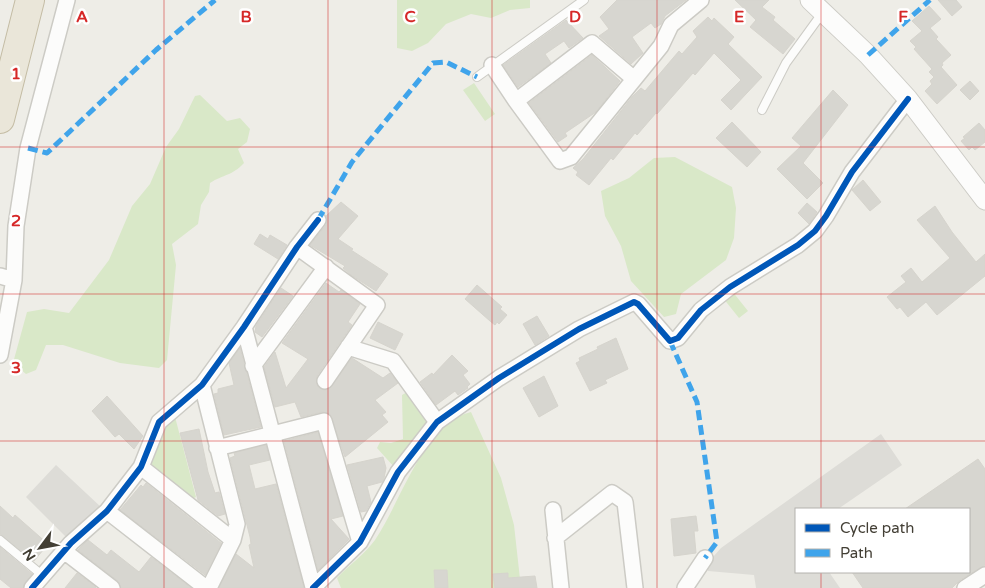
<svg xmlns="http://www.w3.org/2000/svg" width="985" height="588" viewBox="0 0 985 588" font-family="'Varela Round',sans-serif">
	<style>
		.green { fill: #d9e8c8 }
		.parking { fill: #dddcd7 }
		.building { fill: #d7d6d0; stroke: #d6d4cd }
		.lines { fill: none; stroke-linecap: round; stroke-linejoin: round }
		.service-casing { stroke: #cccbc5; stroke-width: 10 }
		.minor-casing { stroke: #cccbc5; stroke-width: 18 }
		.tertiary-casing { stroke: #cccbc5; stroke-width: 21 }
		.motorway-casing { stroke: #c4bca4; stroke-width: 30 }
		.service { stroke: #fcfcfb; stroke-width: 8 }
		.minor { stroke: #fcfcfb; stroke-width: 15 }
		.tertiary { stroke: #fcfcfb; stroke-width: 19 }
		.motorway { stroke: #eae6d9; stroke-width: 28 }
		.quiet { stroke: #3fa4eb; stroke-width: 5; stroke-dasharray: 10 5; stroke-linecap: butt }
		.cycleway-casing { stroke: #fff; stroke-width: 9 }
		.cycleway { stroke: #0057b8; stroke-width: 6 }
		.grid { fill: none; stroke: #d62828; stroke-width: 1; stroke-opacity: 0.55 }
		.grid-label { font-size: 16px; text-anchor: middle; font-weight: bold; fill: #d62828; stroke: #fff; stroke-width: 5; stroke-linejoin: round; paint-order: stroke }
	</style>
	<rect width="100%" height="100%" fill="#eeede7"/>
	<path class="green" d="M397 0H530V8L510 10 491 18 471 14 446 24 428 43 412 51 397 48Z
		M474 83 495 114 485 121 463 90Z
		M200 95 227 121 240 118 250 129 247 142 238 149 244 163C232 176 224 174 210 183L209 192 201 205 198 224 172 244 176 265 167 360 159 368 120 363 63 345H46L36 370 26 374 13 363 27 312 44 309 69 313 109 260 132 206 150 184 166 147 179 129 195 96Z
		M675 157 732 187 736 208 734 238 726 260 681 294 676 314 664 317 631 281 621 246 605 216 601 191 629 178 654 158Z
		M732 291 748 311 739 318 723 298Z
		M409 391 430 420 395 468 377 448 380 442 391 443 403 439 402 395Z
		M471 412 501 478 514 525 521 588H341L337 578C349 565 365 554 375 540 400 504 424 422 471 412Z
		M174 413 196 497 192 499 150 464 156 438Z"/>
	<path class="parking" d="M881 434 902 465 838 509H796V572H829L840 588H756L754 575 708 571 706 565 721 548Z
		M56 465 102 508 68 539 26 497Z"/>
	<path class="building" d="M617 0H686L665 16 661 24 655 28 651 23 632 37 643 53 631 64 599 36 609 29 600 17Z
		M735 0H769L762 7 775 17 773 20 795 39 783 54 750 27 756 20Z
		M938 0H956L962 7 952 16Z
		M929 6 941 19 930 28 938 37 936 39 951 55 942 63 943 65 941 67 957 85 937 104 925 91 932 84 930 81 934 77 929 72 932 69 914 49 916 47 910 41 922 31 912 21Z
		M708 17 712 21 714 18 734 37 728 44 762 77 731 110 721 100 741 80 714 53 695 75 693 73 657 114 656 113 637 135 635 133 613 160 611 158 589 185 576 175 578 172 573 168 583 159 632 97 641 88 645 91 679 51 682 54 697 37 693 31Z
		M566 20 583 38 569 48 564 41 545 54 551 63 518 87 503 65Z
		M592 55 620 81 596 112 565 133 567 136 558 142 529 103Z
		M970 81 979 91 970 100 960 90Z
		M833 90 848 105 803 163 823 183 807 199 777 169 801 146 792 138Z
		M732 122 761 152 747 167 716 138Z
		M979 123 985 130V142L975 150 972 147 969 150 961 141 965 138 963 137Z
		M863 180 881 202 870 211 852 190Z
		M341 202 358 216 338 239 353 249 351 250 388 274 376 291 351 275 343 268 345 266 310 245 326 225V216Z
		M807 203 817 212 809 224 798 213Z
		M935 206 952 232 976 262 985 254V276L937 315 926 302 908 317 900 307 897 309 887 297 906 282 901 276 911 268 922 282 950 258 917 220Z
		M260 234 268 239 270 235 287 245 278 259 254 244Z
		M326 283 339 292 341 290 360 304 348 322 352 325 317 376V385L324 390 329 389 352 358 383 378 390 373 398 383 375 400 386 412 382 415 388 422 345 457 330 414 322 412 301 417 295 402 275 407 264 367 275 352 286 388 308 359 282 343Z
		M477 285 502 307 500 309 507 315 499 324 497 322 495 325 490 321 465 299Z
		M281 288 293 296 262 337 255 332 256 326Z
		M537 316 549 336 535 345 523 324Z
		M378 322 403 334 395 350 370 338Z
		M616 338 628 369 605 380 607 383 590 391 576 363 580 361 579 358 598 349 597 347Z
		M240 348 261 427 224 435 214 394 218 393V389L234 385 229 363Z
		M452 355 468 371 463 375 470 384 467 387 468 388 458 395 455 391 436 405 420 382 432 373 433 375Z
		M544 376 558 406 539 417 523 388Z
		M107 396 143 436 134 449 119 434 115 437 92 411Z
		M199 429 208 472 215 493 219 492 225 514 218 516 198 500 180 433Z
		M318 432 343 516 331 519 349 539 318 570 284 441Z
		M266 445 270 460 249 465 255 489 276 484 304 588H219L236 554 254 568 249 545 251 544 250 537 230 458 235 456 234 453Z
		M383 457 386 468 384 478 382 482 367 486 371 502 366 511 361 512 347 465Z
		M978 459 985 469V565L960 580 952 588H863L852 572H969V509H905Z
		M146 483 221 543 205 575 120 510 141 485 143 487Z
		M0 506 13 518 15 515 48 544 34 561 0 534Z
		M696 516 698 531H694L696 553 674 556 671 519Z
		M88 540 107 555 111 550 139 572 151 557 191 588H121L118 581 78 550Z
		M0 547 32 574 23 588H11L0 579Z
		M434 570H447L448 588H435Z
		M77 573 96 587 95 588H65Z
		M508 573V578L535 576 537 588H495L493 574Z"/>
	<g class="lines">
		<defs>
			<path id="service" d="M477 77 584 0
				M762 110 786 63 823 12
				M0 540 42 575"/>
			<path id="minor" d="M492 65 516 101
				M633 78 592 43 516 101 560 161 571 157 661 46 671 25 701 0
				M297 247 377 305 325 381
				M0 276 14 280 0 355
				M14 280 16 226 28 148 67 0
				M244 327 313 587
				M348 347 393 361 437 422
				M253 366 326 267
				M202 385 237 524 233 540 209 588
				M217 448 324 421 360 542
				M141 467 233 540
				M553 510 561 588
				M107 511 206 588
				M555 538 612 493 625 502 635 588
				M64 551 112 588
				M32 588 71 543 107 511 141 467 159 422 202 385 244 327 297 247 318 220
				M313 588 360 542 398 472 437 422 499 378 579 329 634 302 638 304 670 341 678 338 701 310 730 287 798 245 815 231 826 216 852 172 908 99
				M685 588 705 558
				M965 588 985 575"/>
			<path id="tertiary" d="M810 0 868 55 908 99 985 200"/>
			<path id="motorway" d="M0 119 30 0"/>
		</defs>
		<use href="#service" class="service-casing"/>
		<use href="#minor" class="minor-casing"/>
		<use href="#tertiary" class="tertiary-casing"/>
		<use href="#motorway" class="motorway-casing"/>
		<use href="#service" class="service"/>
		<use href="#minor" class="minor"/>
		<use href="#tertiary" class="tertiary"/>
		<use href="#motorway" class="motorway"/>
		<path class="quiet" d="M868 55 930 0
			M28 148 47 153 156 50 215 0
			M318 220 352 162 433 63 446 62 477 77
			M670 341 697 402 717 542 705 558"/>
		<defs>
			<path id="cycleway" d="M32 588 71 543 107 511 141 467 159 422 202 385 244 327 297 247 318 220
				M313 588 360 542 398 472 437 422 499 378 579 329 634 302 638 304 670 341 678 338 701 310 730 287 798 245 815 231 826 216 852 172 908 99"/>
		</defs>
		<use href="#cycleway" class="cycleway-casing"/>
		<use href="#cycleway" class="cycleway"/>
	</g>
	<path class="grid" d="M164 0V588M328 0V588M492 0V588M657 0V588M821 0V509M0 147H985M0 294H985M0 441H985M821 572V588"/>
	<g class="grid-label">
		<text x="82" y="22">A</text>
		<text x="246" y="22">B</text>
		<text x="410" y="22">C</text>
		<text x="575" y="22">D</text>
		<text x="739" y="22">E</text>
		<text x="903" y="22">F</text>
		<text x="16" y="79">1</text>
		<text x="16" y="226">2</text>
		<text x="16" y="373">3</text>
	</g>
	<rect x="795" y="508" width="175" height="65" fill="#ffffff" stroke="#b4b2ae"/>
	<rect x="805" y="524" width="25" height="8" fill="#0057b8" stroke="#b4b2ae"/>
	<text x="840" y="533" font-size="15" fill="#433f35">Cycle path</text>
	<rect x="805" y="549" width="25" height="8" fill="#3fa4eb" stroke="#b4b2ae"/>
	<text x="840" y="558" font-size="15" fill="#433f35">Path</text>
	<g transform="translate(40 548) rotate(238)" stroke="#ffffff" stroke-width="4" paint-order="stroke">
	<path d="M0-4L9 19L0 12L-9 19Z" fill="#433f35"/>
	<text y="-8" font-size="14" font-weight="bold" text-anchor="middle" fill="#433f35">N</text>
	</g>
</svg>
